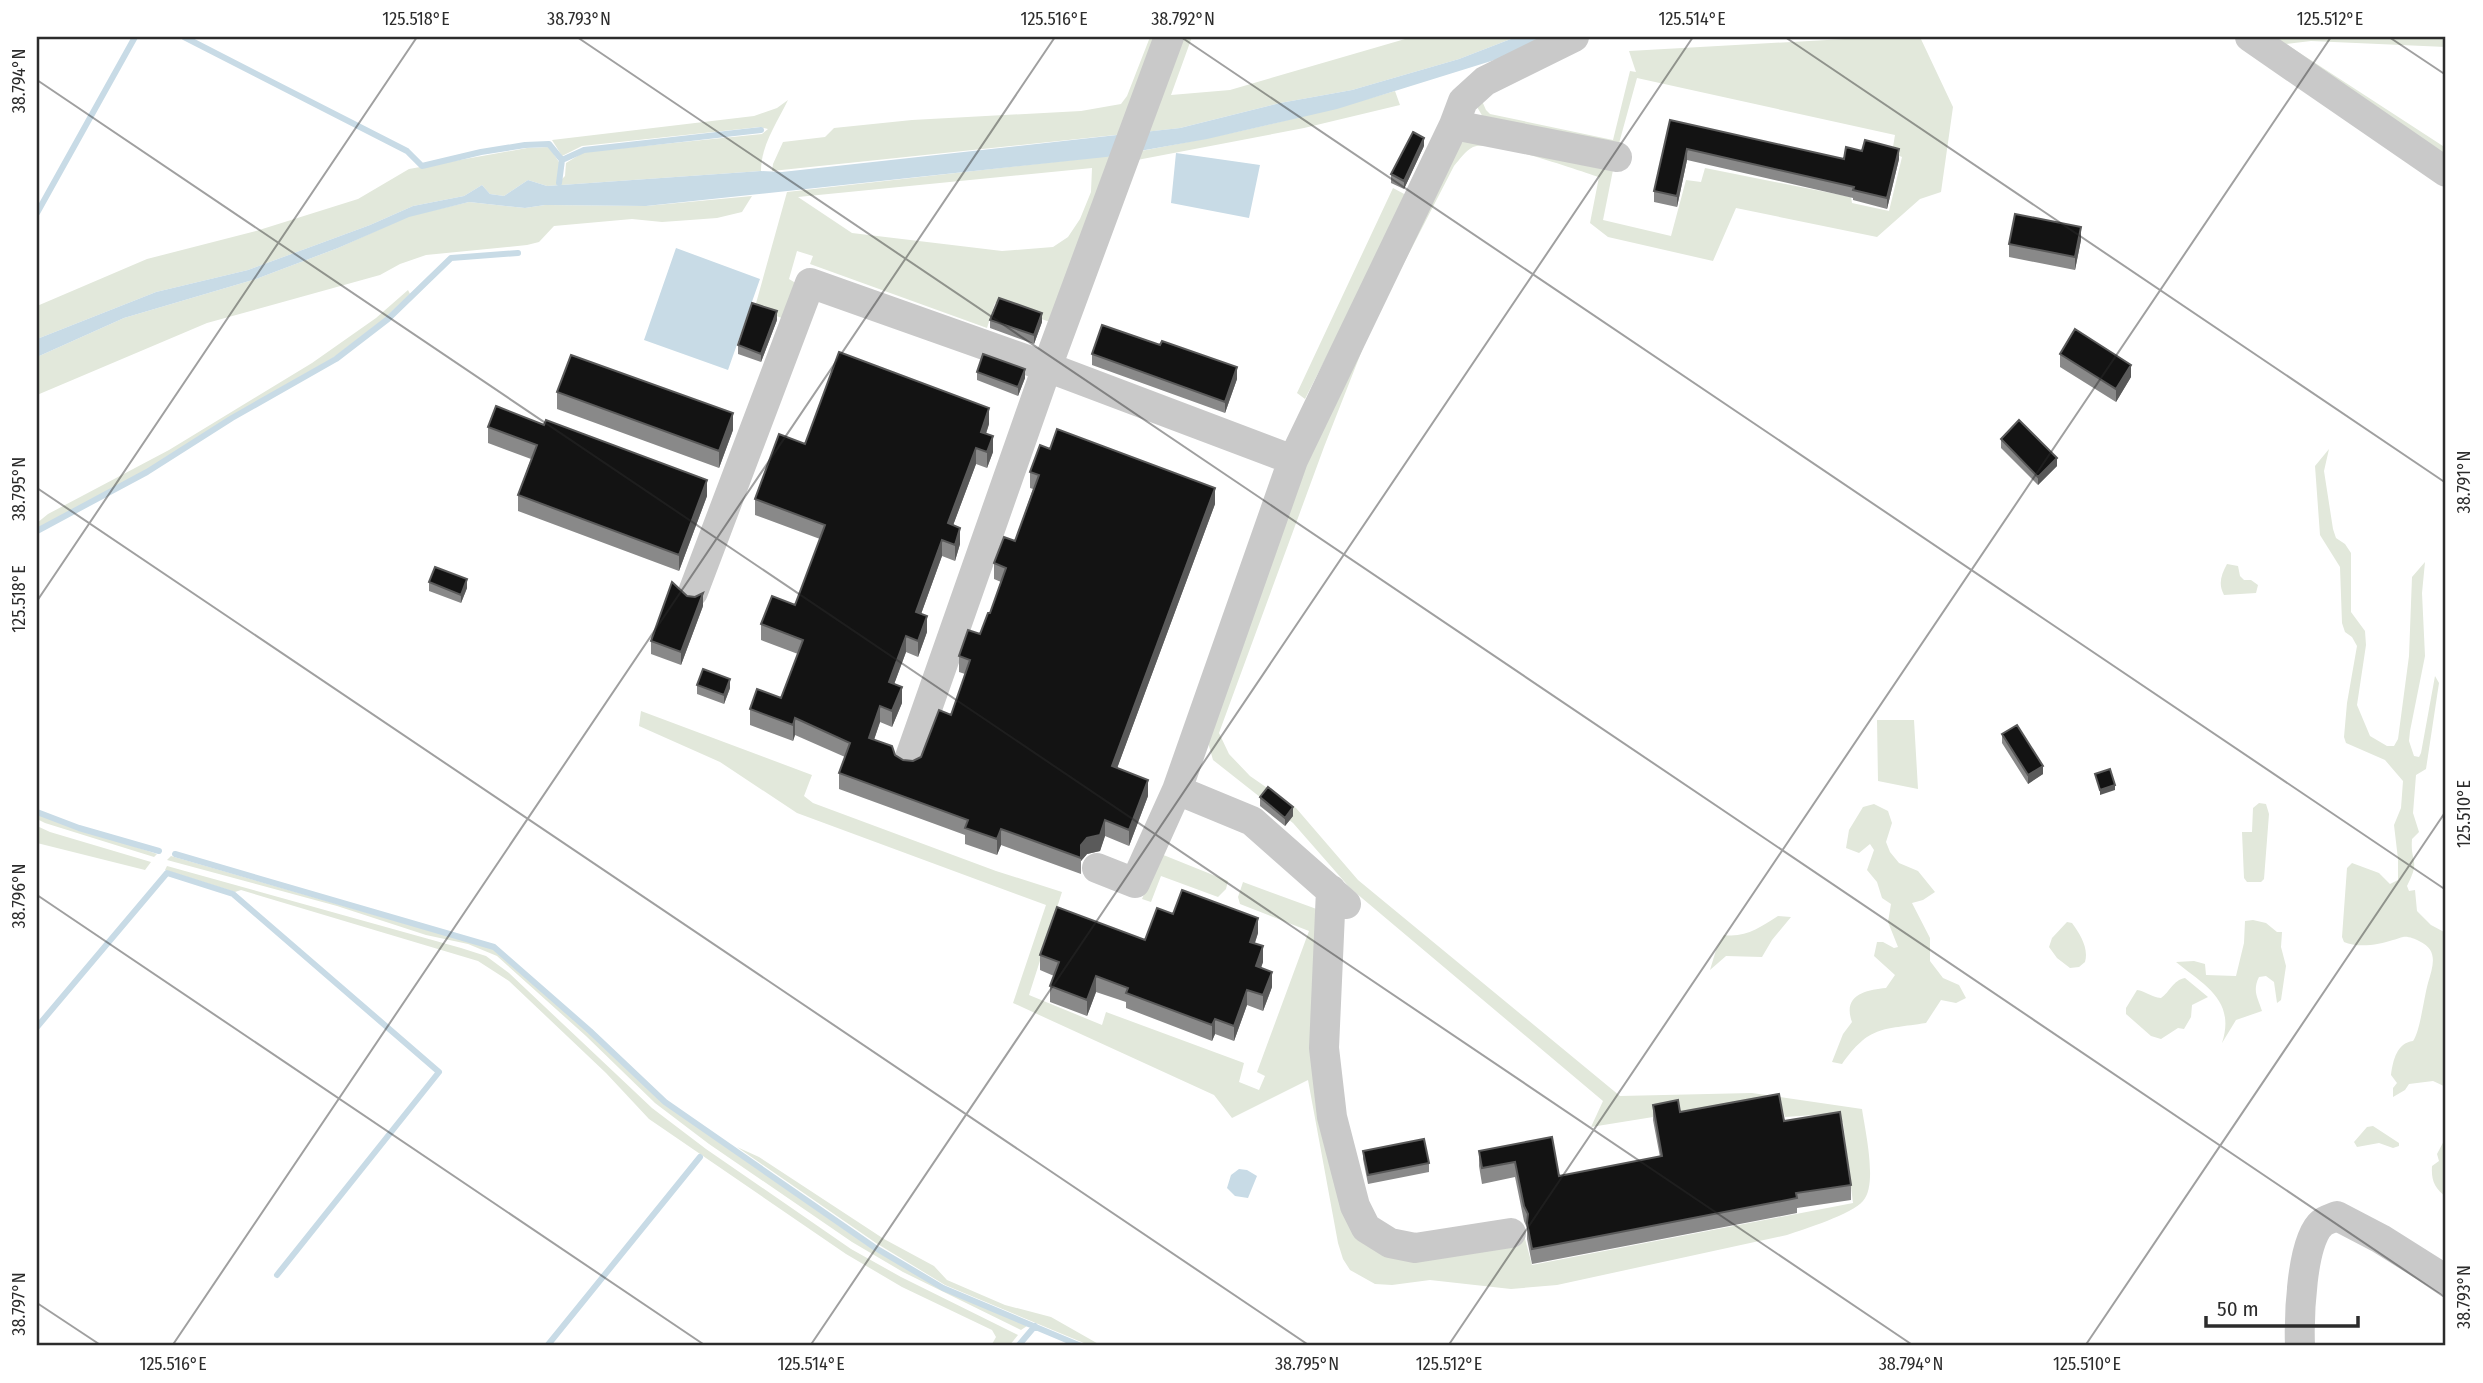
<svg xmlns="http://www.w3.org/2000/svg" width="2483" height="1383" viewBox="0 0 2483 1383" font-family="'Fira Sans Condensed',sans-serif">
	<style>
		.green { fill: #e2e8db; fill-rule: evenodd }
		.water { fill: #c8dbe6 }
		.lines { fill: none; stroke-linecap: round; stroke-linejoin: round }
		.stream { stroke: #c8dbe6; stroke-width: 6 }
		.minor { stroke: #c9c9c9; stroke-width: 30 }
		.wall { fill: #898989 }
		.shaded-wall { fill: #5a5a5a }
		.building { fill: #131313; stroke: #5a5a5a; stroke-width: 2 }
		.ticks { fill: none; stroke: #2c2c2c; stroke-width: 2; stroke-opacity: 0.45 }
		.neatline { fill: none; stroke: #2c2c2c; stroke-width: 2.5 }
		.ticks-label { font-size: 18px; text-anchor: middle; fill: #2c2c2c }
	</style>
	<rect width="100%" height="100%" fill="#fff"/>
	<path class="green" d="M1150 37H1160L1125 134 772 171 773 164 783 142 825 137 834 128 912 120 1081 111 1121 104 1127 96Z
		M1181 37H1192L1171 95 1230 90 1412 37H1516L1459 59 1352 90 1280 103 1180 128 1145 132Z
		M1881 37H1920L1953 107 1941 192 1920 199 1877 237 1736 208 1713 261 1608 237 1590 223 1599 177C1576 170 1491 139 1473 147 1465 151 1460 159 1454 166L1372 325 1324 447 1219 733 1229 754 1250 776 1296 808 1358 880 1620 1096 1752 1093 1862 1109C1865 1130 1878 1185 1863 1201 1852 1214 1805 1229 1787 1235L1557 1285 1511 1289 1430 1280 1392 1285 1375 1284 1350 1270 1343 1259 1338 1243 1308 1080 1232 1118 1214 1095 1013 1003 1046 905 797 813 720 762 639 726 641 711 812 775 804 796 813 803 996 871 1062 892 1029 995 1102 1025 1106 1012 1244 1063 1239 1082 1259 1090 1265 1076 1257 1072 1309 931 1240 904 1238 897 1243 882 1322 911 1318 1025 1367 1237 1524 1235 1532 1265 1853 1203 1843 1122 1830 1125 1828 1114 1785 1117 1782 1107 1678 1113 1591 1127 1603 1101 1350 888 1293 823 1213 760 1207 739 1302 459 1457 147 1466 139 1613 170 1603 220 1671 236 1686 180 1701 182 1705 168 1851 197 1852 203 1889 211 1902 157 1892 153 1895 135 1637 78 1618 147 1484 119 1476 105 1482 101 1486 110 1490 114 1613 140 1630 71 1636 72 1629 51Z
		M2292 37 2446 39V47L2311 41 2286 44 2446 148V167L2277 39Z
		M1395 91 1400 105 1304 128 1137 160 1141 151C1227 135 1312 116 1395 91Z
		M788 100C777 123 761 145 761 171L547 186 528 180 504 196 490 194 482 185 464 196 413 206 370 225 248 270 156 292 37 339V306L147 259 256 231 358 199 409 169 527 148 549 147 559 162V182L565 176 566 163 584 152 762 134 768 129 760 127 582 146 562 156 552 140 754 116 777 108Z
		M1116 155 1053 323 995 303 987 328 810 264 813 256 797 251 789 279 799 285 784 319 755 307 787 192ZM1092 168 1091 192 1080 219 1068 237 1053 247 1002 251 852 233 798 197Z
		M1393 188 1408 196 1305 399 1297 393Z
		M752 196 742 212 717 218 690 220 662 222 632 219 554 226 539 242 527 245 426 255 400 264 380 275 207 323 37 395V357L124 318 256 279 338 248 409 216 469 202 525 208 545 205 646 206Z
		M408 290 410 294 384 319 333 358 231 416 143 472 37 529V523L48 514 169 450 312 363 376 318Z
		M2329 449 2324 471 2333 529 2336 538 2345 544 2351 553V612L2365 631 2366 645 2357 705 2370 736 2387 746H2394L2398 739 2409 656 2412 577 2425 562 2422 593 2425 656 2410 731 2409 741 2414 756 2419 757 2421 753 2435 676 2439 683 2426 769 2416 775 2413 813 2419 832 2412 839C2410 864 2421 859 2407 886L2409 891 2415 890 2417 911 2431 925 2446 933V1087L2433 1081 2409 1084 2405 1090 2393 1097V1088L2397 1083 2391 1075C2393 1060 2397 1043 2413 1041 2420 1032 2424 997 2428 983 2433 966 2439 950 2419 941 2415 939 2408 936 2403 937 2401 937 2395 940 2393 940 2379 945 2357 948 2344 942L2342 937 2347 868 2352 863 2379 873 2390 884 2398 880V859L2394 825 2401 808 2403 781 2385 760 2346 743 2344 737 2347 703 2357 646 2352 637 2345 632 2342 623 2340 567 2320 535 2315 466Z
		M2227 564 2238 566 2240 576 2244 580H2251L2258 585 2256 593 2224 595C2218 584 2221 575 2227 564Z
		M1877 720H1914L1918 789 1878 781Z
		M2259 803 2266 804 2269 814 2264 879 2261 882H2247L2244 878 2242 832H2252L2253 808Z
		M1874 804 1888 811 1892 823 1886 842 1890 852 1899 863 1918 871 1935 892 1923 900 1912 903 1930 938V961L1943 978 1959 985 1966 998 1956 1003 1941 1000 1926 1023C1882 1030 1870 1025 1842 1064L1832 1062 1843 1034 1852 1022C1842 995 1866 990 1886 988L1895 975 1874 956 1877 942H1883L1894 948 1898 947 1888 922 1891 904 1882 898 1877 882 1867 870 1874 850 1870 844 1859 853 1846 848 1849 830 1863 807Z
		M37 814 157 854 154 857 45 823 37 819Z
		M37 826 50 832 151 862 145 870 37 843Z
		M1161 854 1228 881 1226 889 1218 897 1161 876 1151 902 1142 899Z
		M171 856 493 949 589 1033 664 1104 874 1250 945 1290 1027 1326 1021 1330 903 1272 852 1242 709 1144 655 1103 586 1036 497 956 468 944 426 935 337 906 167 860Z
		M167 866 461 948 486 956 509 973 652 1108 706 1149 851 1249 901 1277 1018 1335 1009 1346H991L996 1337 992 1330 902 1287 846 1254 649 1119 606 1073 509 981 478 961 241 890 235 892 165 870Z
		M1778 916 1791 917 1772 940 1762 957 1726 956 1710 970 1716 950 1724 935C1746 938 1760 927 1778 916Z
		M2253 920 2266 923 2277 932H2282L2281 947 2286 966 2281 1000 2277 1003 2274 982 2266 976 2259 977C2252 991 2258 998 2262 1011L2236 1020 2222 1043C2236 1000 2204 985 2176 962L2194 961 2205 964 2206 975 2236 976 2244 943 2245 921Z
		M2067 922 2072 923C2080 934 2089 948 2085 962L2079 967 2070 968 2057 958 2049 947 2052 938Z
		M2185 978 2208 997 2192 1005 2191 1017 2184 1029 2178 1028 2161 1039 2151 1036 2126 1014V1008L2137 990C2145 991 2151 997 2161 998 2170 992 2173 980 2185 978Z
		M2373 1126 2399 1143V1146L2393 1148 2379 1143 2357 1147 2354 1142 2367 1127Z
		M2446 1137V1197C2435 1188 2431 1181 2432 1166L2439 1161 2437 1154Z
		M737 1147 759 1157 884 1239 934 1266 947 1280 1005 1305 1051 1317 1102 1346H1091L945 1285 876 1243Z"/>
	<path class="water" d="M1516 37H1548L1517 53 1337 109 1207 139 1106 157 646 206 545 205 525 208 469 202 409 217 338 248 256 279 124 318 37 357V339L156 292 248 270 370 225 413 206 464 196 482 185 490 194 504 196 528 180 547 186 761 171 782 172 1180 128 1280 103 1352 90 1459 59Z
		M1176 153 1260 165 1249 218 1171 203Z
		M676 248 760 279 728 370 644 340Z
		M1239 1169 1247 1170 1257 1176 1248 1198 1235 1196 1227 1188 1231 1175Z"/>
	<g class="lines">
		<path class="stream" d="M184 37 407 151 422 166 481 152 525 145 549 144 562 160
			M559 183 562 160 584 150 761 130
			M37 213 135 37
			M37 531 147 472 232 418 336 359 388 319 451 258 518 253
			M37 812 79 828 159 851
			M175 854 494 947 590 1031 665 1102 874 1247 943 1288 1081 1346
			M37 1027 167 873 233 894 439 1072 277 1275
			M547 1346 700 1157
			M1018 1346 1035 1326"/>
		<path class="minor" d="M2250 37 2446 172
			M1454 125 1617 157
			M693 592 810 283 1047 367 1293 460
			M909 760 1047 367 1169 37
			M1177 790 1252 821 1346 904
			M1097 868 1135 883 1177 790 1293 460 1454 125 1463 101 1485 81 1574 37
			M1331 890 1324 1048 1332 1117 1355 1206 1366 1228 1390 1243 1415 1248 1511 1233
			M2300 1346C2299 1320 2301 1240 2322 1223 2325 1220 2333 1218 2337 1216L2381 1239 2446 1280"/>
	</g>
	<path class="wall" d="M1670 120 1844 159H1899L1887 209 1853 200V198L1687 160 1677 207 1654 202V191Z
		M1424 146 1404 189 1391 183V174Z
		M2081 240 2075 270 2009 257V244Z
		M777 320 761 362 738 354V345Z
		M990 320 1042 322 1034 344 990 328Z
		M1092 354 1237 379 1225 413 1092 365Z
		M2060 354 2131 377 2116 402 2060 367Z
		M977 372 1025 378 1018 396 977 380Z
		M557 392 733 430 719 468 557 409Z
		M989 424 986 434 993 452 987 468 976 464 953 525 960 544 955 561 942 556 921 614 927 632 918 657 906 652 894 684 902 703 892 727 880 722 874 740 903 760 913 761 921 757 951 715 965 674 959 672V656L980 634 990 613 1001 582 994 579V563L1015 541 1033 489 1030 488V472L1215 504 1117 768 1148 796 1129 846 1105 836 1100 851 1087 854 1081 861V874L1001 845 997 855 965 844V835L839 789V773L845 757 795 735 793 741 750 725V709L781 698 798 654 761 640V624L795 605 820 539 755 515V499L805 444Z
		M544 425 707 496 679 571 518 511V495L531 459 488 443V427Z
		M2001 439 2057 466 2038 485 2001 448Z
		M429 582 467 588 461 603 429 591Z
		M703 606 681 665 651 654V641Z
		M697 685 730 688 724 704 697 694Z
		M2002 734 2043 774 2028 784 2002 743Z
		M1260 797 1293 816 1285 826 1260 806Z
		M1173 914 1258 933 1255 943 1263 962 1261 968 1272 987 1263 1011 1247 1005 1234 1041 1215 1034 1212 1041 1126 1008V1002L1096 992 1087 1016 1050 1002V986L1054 976 1040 970V955L1145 940Z
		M1653 1105 1680 1112 1784 1121 1851 1185V1200L1797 1208V1213L1532 1264 1527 1239V1228L1524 1221 1515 1177 1482 1184 1479 1166V1151L1559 1176 1660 1157 1653 1120Z
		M1363 1151 1429 1163V1172L1368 1184 1363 1159Z"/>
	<path class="shaded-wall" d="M1424 138V146L1404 189V181Z
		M1687 149V160L1677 207V196Z
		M1899 149V159L1887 209V198Z
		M2081 227V240L2075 270V257Z
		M777 311V320L761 362V354Z
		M1042 313V322L1034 344V335Z
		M2131 365V377L2116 402V389Z
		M1237 367V379L1225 413V402Z
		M1025 369V378L1018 396V387Z
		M989 408V424L981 448V432Z
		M733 413V430L719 468V451Z
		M993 436V452L987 468V452Z
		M976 448V464L948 539V523Z
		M2057 458V466L2038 485V477Z
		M707 480V496L679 571V555Z
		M1215 488V504L1112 782V766Z
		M960 528V544L955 561V545Z
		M942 540V556L916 628V612Z
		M467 579V588L461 603V595Z
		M703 593V606L681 665V652Z
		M927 616V632L918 657V641Z
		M906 636V652L889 698V682Z
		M730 679V688L724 704V695Z
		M902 687V703L892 727V711Z
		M880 706V722L869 754V738Z
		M795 718V735L793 741V725Z
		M2043 766V774L2028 784V775Z
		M1148 780V796L1129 846V830Z
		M2115 785V790L2100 795V790Z
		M1293 807V816L1285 826V818Z
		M1105 820V836L1100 851 1087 854 1081 861V845L1087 838Z
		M1001 829V845L997 855V839Z
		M1258 918V933L1250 957V942Z
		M1263 946V962L1256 981V966Z
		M1272 972V987L1263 1011V995Z
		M1096 976V992L1087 1016V1000Z
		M1247 990V1005L1234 1041V1026Z
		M1215 1019V1034L1212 1041V1025Z"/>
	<path class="building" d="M1670 120 1844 159 1846 147 1862 151 1865 140 1899 149 1887 198 1853 190 1854 187 1687 149 1677 196 1654 191Z
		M1413 132 1424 138 1404 181 1391 174Z
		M2015 214 2081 227 2075 257 2009 244Z
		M999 298 1042 313 1034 335 990 320Z
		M752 303 777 311 761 354 738 345Z
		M1102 325 1160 345 1162 341 1237 367 1225 402 1092 354Z
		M2075 329 2131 365 2116 389 2060 354Z
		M839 352 989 408 981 432 993 436 987 452 976 448 948 523 960 528 955 545 942 540 916 612 927 616 918 641 906 636 889 682 902 687 892 711 880 706 869 738 892 746 895 755 903 760 913 761 921 757 939 710 951 715 970 660 959 656 968 630 980 634 988 613H990L1006 568 994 563 1004 537 1015 541 1039 475 1030 472 1040 445 1050 449 1057 429 1215 488 1112 766 1148 780 1129 830 1105 820 1100 835 1087 838 1081 845V858L1001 829 997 839 965 828 968 820 839 773 850 743 795 718 793 725 750 709 757 689 781 698 803 640 761 624 772 596 795 605 825 525 755 499 779 434 805 444Z
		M983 354 1025 369 1018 387 977 372Z
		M571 355 733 413 719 451 557 392Z
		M496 406 544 425 546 420 707 480 679 555 518 495 537 445 488 427Z
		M2019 420 2057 458 2038 477 2001 439Z
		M435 567 467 579 461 595 429 582Z
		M672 582 687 596 695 597 703 593 681 652 651 641Z
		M703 669 730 679 724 695 697 685Z
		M2017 725 2043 766 2028 775 2002 734Z
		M2110 769 2115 785 2100 790 2095 774Z
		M1268 787 1293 807 1285 818 1260 797Z
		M1182 890 1258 918 1250 942 1263 946 1256 966 1272 972 1263 995 1247 990 1234 1026 1215 1019 1212 1025 1126 993 1128 988 1096 976 1087 1000 1050 986 1059 962 1040 955 1057 907 1145 940 1157 908 1173 914Z
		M1779 1094 1784 1121 1840 1112 1851 1185 1796 1193 1797 1198 1532 1249 1527 1223 1528 1214 1524 1206 1515 1162 1482 1168 1479 1151 1552 1137 1559 1176 1662 1156 1653 1105 1678 1100 1680 1112Z
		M1424 1139 1429 1163 1368 1175 1363 1151Z"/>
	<path class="ticks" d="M577 37 2446 1298M1181 37 2446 890M1785 37 2446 483M2389 37 2446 75M37 80 1914 1346M37 488 1310 1346M37 601 417 37M37 895 706 1346M37 1303 102 1346M172 1346 1055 37M810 1346 1693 37M1448 1346 2331 37M2085 1346 2446 811"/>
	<rect width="2483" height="1383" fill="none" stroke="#ffffff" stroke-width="77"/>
	<path d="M2206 1316v10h152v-10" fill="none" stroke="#2c2c2c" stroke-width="3.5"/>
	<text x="2217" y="1316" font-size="21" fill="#2c2c2c" stroke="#ffffff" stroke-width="5" paint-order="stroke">50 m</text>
	<rect x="38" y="38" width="2406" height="1306" class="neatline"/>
	<g class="ticks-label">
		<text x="416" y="25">125.518°E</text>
		<text x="579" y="25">38.793°N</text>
		<text x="1054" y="25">125.516°E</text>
		<text x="1183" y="25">38.792°N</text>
		<text x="1692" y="25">125.514°E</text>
		<text x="2330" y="25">125.512°E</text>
		<text transform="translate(19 81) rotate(-90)" y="6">38.794°N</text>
		<text transform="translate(2464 482) rotate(-90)" y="6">38.791°N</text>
		<text transform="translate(19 489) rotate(-90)" y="6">38.795°N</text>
		<text transform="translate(19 599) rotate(-90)" y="6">125.518°E</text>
		<text transform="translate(2464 814) rotate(-90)" y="6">125.510°E</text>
		<text transform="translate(19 896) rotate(-90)" y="6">38.796°N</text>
		<text transform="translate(2464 1297) rotate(-90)" y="6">38.793°N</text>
		<text transform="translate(19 1304) rotate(-90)" y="6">38.797°N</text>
		<text x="173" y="1370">125.516°E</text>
		<text x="811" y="1370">125.514°E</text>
		<text x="1307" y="1370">38.795°N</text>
		<text x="1449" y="1370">125.512°E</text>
		<text x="1911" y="1370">38.794°N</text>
		<text x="2087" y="1370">125.510°E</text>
	</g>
</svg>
